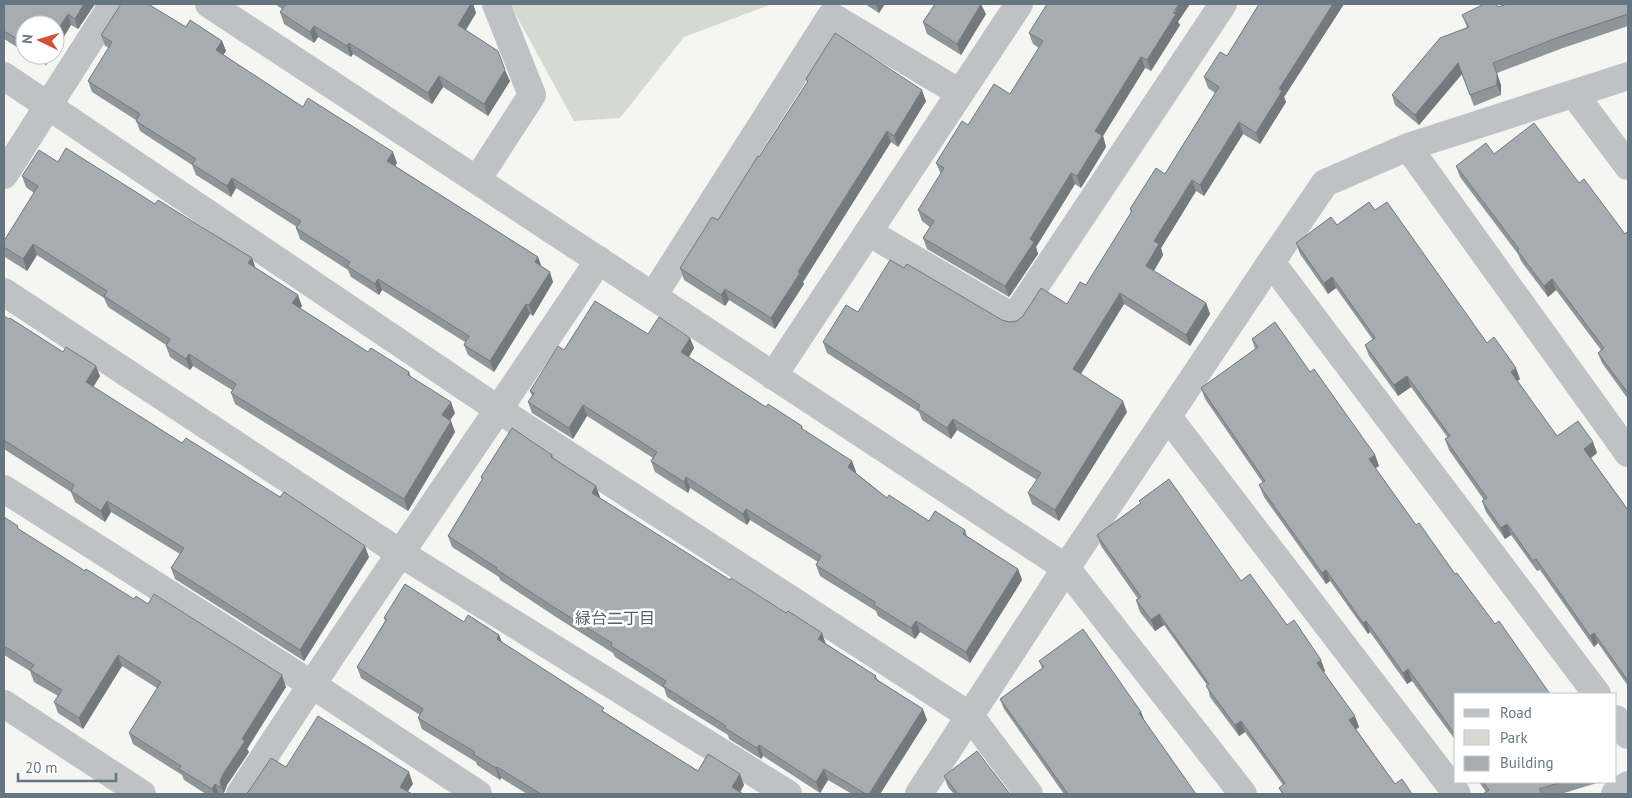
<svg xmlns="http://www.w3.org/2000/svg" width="1632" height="798" viewBox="0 0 1632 798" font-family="'PT Sans','Noto Sans JP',sans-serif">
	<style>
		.green { fill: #d5dad1 }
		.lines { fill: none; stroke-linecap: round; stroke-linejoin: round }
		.street { stroke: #bec2c5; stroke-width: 28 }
		.wall { fill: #8f9599 }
		.shaded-wall { fill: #74797d }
		.building { fill: #a6adb2; stroke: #74797d }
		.labels { text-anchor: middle; stroke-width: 5; stroke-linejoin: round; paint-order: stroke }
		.neighbourhood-label { font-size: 16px; fill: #545f66; stroke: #fff }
	</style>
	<rect width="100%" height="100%" fill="#f5f5f2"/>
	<path class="green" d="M510 4H772L684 37 620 118 574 121Z"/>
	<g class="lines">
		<path class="street" d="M209 4 1066 568 1243 794
			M4 76 499 410 970 716 1029 794
			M1574 94 1628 166
			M1408 147 1628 76
			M4 175 113 4
			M477 180 532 95 496 4
			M868 232 1014 318 1223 4
			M1271 262 1325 183 1408 147 1628 453
			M4 292 400 553 788 794
			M653 296 831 16 960 93
			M773 376 1019 4
			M1168 417 1457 794
			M4 489 311 684 478 794
			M4 704 142 794
			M1616 719 1628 735
			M240 794C356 614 480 439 599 260
			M919 794 1066 568 1271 262 1597 694
			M1615 794 1628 785"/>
	</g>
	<path class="wall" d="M4 4H95L78 29 71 25 55 51V25H25V52L4 39Z
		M275 4H473L476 13 466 30 510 81 488 116 443 87 432 104 353 54 351 57 318 37 314 43 284 24 280 12 282 9Z
		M865 4H885L879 13Z
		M1259 4H1344L1284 97 1286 102 1260 144 1243 134 1204 196 1196 191 1161 248 1163 255 1154 271 1206 303 1210 314 1190 346 1124 304 1081 374 1127 412 1059 521 1032 504 1028 493 1037 480 957 430 951 439 922 420 919 412 827 353 823 342 858 312 904 268 1002 320 1009 322 1017 321 1067 304 1086 285 1131 213 1130 209 1165 174 1215 93 1208 88 1204 77 1227 56Z
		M1628 4V26L1563 48 1497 73 1501 85V95L1474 106 1462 74 1419 125 1395 105 1392 95 1467 27 1462 15 1498 7Z
		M986 14 961 55 927 34 923 22Z
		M1178 22 1180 25 1151 71 1145 68 1103 136 1106 147 1081 188 1075 184 1036 247 1038 254 1009 297 927 249 923 238 930 227 922 221 918 210 941 174 936 163 968 125 1010 94 1039 48 1033 44 1029 33Z
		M186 27 222 41 226 51 223 55 303 107 397 163 395 166 538 257 541 266 553 282 533 316 530 314 494 372 468 355 464 345 465 342 382 290 379 295 351 277 348 270 300 239 296 228 297 227 236 188 231 197 196 175 192 165 140 131 136 120 92 92 88 81 109 48 105 46 101 35Z
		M29 55H52L46 65Z
		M806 79 926 101 898 147 891 142 803 282 804 284 775 329 729 300 725 306 684 280 680 268 718 220 759 157 807 82Z
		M1494 154 1579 183 1625 234 1628 231V399L1602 363 1598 353 1601 350 1556 290 1548 297 1521 261 1518 254 1460 177 1456 166Z
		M58 162 155 204 252 258 255 267 302 306 300 308 368 352 409 372 411 377 455 413 450 420 455 432 408 511 235 404 231 393 232 390 193 366 190 370 170 357 166 346V345L108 307 104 298 37 255 27 271 5 257 4 253V241L34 193 26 187 22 176Z
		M1375 210 1487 343 1520 379 1517 381 1557 436 1593 442 1597 453 1591 458 1628 510V686L1598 643 1594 647 1540 570 1537 571 1511 535 1505 539 1486 512 1482 501 1484 500 1449 450 1445 439 1448 438 1411 387 1398 396 1369 356 1365 345 1373 340 1336 288 1328 294 1300 254 1296 243 1337 225Z
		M4 316 100 376 93 387 182 443 369 557 304 661 175 579 171 568 180 554 111 512 105 522 75 502 71 492 4 449Z
		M648 334 690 338 694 348 689 357 766 407 802 426 803 430 852 461 856 472V473L887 498 929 521 965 530 967 536 1018 569 1022 580 970 663 920 632 915 639 878 616 876 611 820 576 816 565 818 562 750 520 747 525 690 488 688 493 655 472 651 461 653 458 587 416 573 439 532 413 528 402 532 396 530 391Z
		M1252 339 1310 372 1375 455 1379 466 1375 468 1416 525 1495 624 1456 694V741L1412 681 1407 684 1370 632 1368 634 1330 581 1326 584 1264 497 1259 485 1263 483 1205 399 1201 388 1255 349Z
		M552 455 554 459 596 486 600 498 876 676 877 679 927 720 880 794H852L828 780 820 793 763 756 761 759 729 739 728 735 667 697 664 688 615 657 613 653 556 617 500 580 499 577 452 547 448 536 482 480 481 477Z
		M1139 501 1241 581 1287 625 1325 671 1324 672 1359 727 1356 729 1395 784 1412 794H1282L1279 788 1283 785 1245 732 1239 736 1210 697 1207 685 1164 625 1155 631 1140 612 1136 600 1138 599 1101 546 1097 535 1141 504Z
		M4 517 19 530 85 571 286 687 247 749 249 752 227 785 224 793 225 794H206L184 780 182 775 133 744 129 733 157 688 122 666 83 729 58 713 54 702 58 696 34 682 30 671 4 655Z
		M384 618 464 622 499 635 502 642 606 713 698 771 744 785 740 792 743 794H527L501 778 500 780 477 765 476 762 422 729 418 718 420 715 361 678 357 667 385 621Z
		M1039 661 1141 712 1145 722 1196 794H1064L1004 709 1000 699 1042 668Z
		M944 776 1010 794H954L948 787Z
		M1479 782H1600L1561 794H1483L1486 792Z"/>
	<path class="shaded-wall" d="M84 4H95L78 29 75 19Z
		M471 4H473L476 13 462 36 458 25Z
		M876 4H885L879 13Z
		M981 4 986 14 961 55 957 44Z
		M1179 4H1190L1178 22 1180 25 1151 71 1147 60Z
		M1333 4H1344L1284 97 1286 102 1260 144 1256 133 1279 89Z
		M68 14 71 25 55 51V34Z
		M314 26 318 37 314 43 310 32Z
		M222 41 226 51 219 61 216 50Z
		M349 43 353 54 351 57 347 46Z
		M42 55H52L46 65Z
		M1141 57 1145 68 1103 136 1106 147 1081 188 1077 176 1095 131Z
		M1458 63 1462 74 1419 125 1415 115Z
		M505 70 510 81 488 116 484 104Z
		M1497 74 1501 85V95L1497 85Z
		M439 76 443 87 432 104 428 93Z
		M922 90 926 101 898 147 894 136Z
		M1239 122 1243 134 1204 196 1200 185Z
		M887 131 891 142 803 282 804 284 775 329 771 318 798 272Z
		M393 152 397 163 391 172 387 161Z
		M1071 173 1075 184 1036 247 1038 254 1009 297 1005 286 1030 239Z
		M232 178 236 188 231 197 227 186Z
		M1192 180 1196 191 1161 248 1163 255 1150 277 1146 266 1154 241Z
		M33 244 37 255 27 271 23 259Z
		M538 257 542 268 535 262Z
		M252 258 256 269 248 263Z
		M550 272 553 282 533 316 529 305Z
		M1332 277 1336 288 1328 294 1324 283Z
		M378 279 382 290 379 295 375 284Z
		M1552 279 1556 290 1548 297 1544 286Z
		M725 289 729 300 725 306 721 295Z
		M1120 293 1124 304 1077 380 1073 369Z
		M298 295 302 306 296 314 292 303Z
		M1206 303 1210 314 1190 346 1186 335Z
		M526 304 530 314 494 372 490 361Z
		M690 338 694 348 685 363 681 352Z
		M189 354 193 366 190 370 186 359Z
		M96 366 100 376 90 392 86 382Z
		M1516 368 1520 379 1515 383 1511 372Z
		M1407 376 1411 387 1398 396 1394 385Z
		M1123 401 1127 412 1059 521 1055 510Z
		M451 402 455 413 446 426 442 415Z
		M583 405 587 416 573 439 569 428Z
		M953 419 957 430 951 439 947 428Z
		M451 421 455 432 408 511 404 499Z
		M1593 442 1597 453 1588 460 1584 449Z
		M1375 455 1379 466 1373 470 1369 459Z
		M852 461 856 472 852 478 848 467Z
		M686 477 690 488 688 493 684 482Z
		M596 486 600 497 596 504 592 493Z
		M107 501 111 512 105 522 101 511Z
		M746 509 750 520 747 525 743 514Z
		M1507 524 1511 535 1505 539 1501 528Z
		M365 546 369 557 304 661 300 650Z
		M1018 569 1022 580 970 663 966 652Z
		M1326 570 1330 581 1326 584 1322 573Z
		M1159 614 1164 625 1155 631 1151 620Z
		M916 621 920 632 915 639 911 628Z
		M1366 621 1370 632 1368 634 1363 623Z
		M822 633 826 644 818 639Z
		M1594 633 1598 643 1594 647 1590 636Z
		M499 635 503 646 497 639Z
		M118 655 122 666 83 729 79 718Z
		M1321 660 1325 671 1321 674 1317 663Z
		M1408 669 1412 681 1407 684 1403 673Z
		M282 675 286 687 247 749 249 752 227 785 224 793 225 794H224L220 782 223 774 242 739Z
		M923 709 927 720 880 794H869Z
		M1141 712 1145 722 1139 713Z
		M1355 716 1359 727 1354 731 1349 720Z
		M1241 721 1245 732 1239 736 1235 725Z
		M759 745 763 756 761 759 757 748Z
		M497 767 501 778 500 780 496 768Z
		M824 769 828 780 820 793 816 782Z
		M409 772 413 784 406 794 400 787Z
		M740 774 744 785 739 794 732 787Z
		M215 784 219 794H214L212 789Z"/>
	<path class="building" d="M4 4H84L75 19 68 14 55 34V25H25V44L4 31Z
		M121 4H148L186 27 190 20 222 41 216 50 303 107 308 98 341 119 393 152 387 161 538 257 535 262 550 272 529 305 526 304 490 361 464 345 469 336 378 279 375 284 347 266 350 262 296 228 301 221 232 178 227 186 192 164 196 159 136 121 140 114 88 81 112 42 101 35Z
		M286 4H471L458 25 498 51 505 70 484 104 439 76 428 93 349 43 347 46 314 26 310 32 280 12Z
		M935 4H981L957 44 923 22Z
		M1047 4H1179L1173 13 1176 14 1147 60 1141 57 1095 131 1102 136 1077 176 1071 173 1030 239 1034 242 1005 286 923 238 934 221 918 210 944 168 936 163 962 121 968 125 994 84 1010 94 1043 41 1029 33Z
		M1259 4H1333L1279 89 1282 91 1256 133 1239 122 1200 185 1192 180 1154 241 1159 244 1146 266 1206 303 1186 335 1120 293 1073 369 1123 401 1055 510 1028 493 1041 473 953 419 947 428 918 409 920 405 823 342 846 305 858 312 890 260 904 268 907 264 1002 320 1009 322 1017 321 1023 316 1041 288 1067 304 1080 282 1086 285 1132 211 1130 209 1156 168 1165 174 1219 87 1204 77 1220 52 1227 56Z
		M1484 4H1496L1498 7 1507 4H1628V14L1559 37 1493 63 1497 74V85L1470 95 1458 63 1415 115 1392 95 1440 38 1469 27 1462 15Z
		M835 33 922 90 894 136 887 131 798 272 800 273 771 318 725 289 721 295 680 268 712 217 718 220 758 156 759 157 808 81 806 79Z
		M1534 123 1579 183 1584 179 1625 234 1628 231V393L1598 353 1604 348 1552 279 1544 286 1517 250 1519 249 1456 166 1486 143 1494 154Z
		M66 148 155 204 158 200 252 258 248 263 298 295 292 303 368 352 371 348 409 372 408 375 451 402 442 415 451 421 404 499 231 393 236 384 189 354 186 359 166 346 170 339 104 296 107 291 33 244 23 259 4 247V241L38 186 22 176 39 150 58 162Z
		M1369 202 1375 210 1387 202 1487 343 1494 337 1516 368 1511 372 1557 436 1578 421 1593 442 1584 449 1628 510V681L1594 633 1590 636 1536 559 1533 561 1507 524 1501 528 1482 501 1487 498 1445 439 1450 436 1407 376 1394 385 1365 345 1375 338 1332 277 1324 283 1296 243 1331 217 1337 225Z
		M595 301 648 334 659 317 690 338 681 352 766 407 768 404 802 426 801 428 852 461 848 467 887 498 889 495 929 521 935 511 965 530 963 534 1018 569 966 652 916 621 911 628 874 605 875 602 816 565 821 556 746 509 743 514 686 477 684 482 651 461 657 452 583 405 569 428 528 402 534 393 530 391 558 346 564 350Z
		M4 316 9 319 10 318 63 352 66 347 96 366 86 382 182 443 186 438 280 497 284 492 365 546 300 650 171 568 184 548 107 501 101 511 71 491 74 485 4 440Z
		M1275 322 1310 372 1314 369 1375 455 1369 459 1416 525 1419 523 1455 574 1457 573 1495 624 1499 621 1550 694H1456V736L1408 669 1403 673 1366 621 1363 623 1326 570 1322 573 1259 485 1265 481 1201 388 1258 347 1252 339Z
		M512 428 552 455 551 457 596 486 592 493 730 580 731 578 786 613 788 611 822 633 818 639 876 676 874 678 923 709 869 794H866L824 769 816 782 759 745 757 748 725 728 726 726 663 686 666 681 611 646 612 643 552 606 496 569 497 568 448 536 483 478 481 477Z
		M1169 479 1241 581 1250 574 1287 625 1294 620 1321 660 1317 663 1355 716 1349 720 1395 784 1402 779 1412 794H1284L1279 788 1285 783 1241 721 1235 725 1206 686 1209 684 1159 614 1151 620 1136 600 1141 597 1097 535 1141 503 1139 501Z
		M4 517 18 526 17 528 85 571 86 569 134 599 136 596 148 604 154 594 282 675 242 739 245 741 223 774 220 782 221 788 215 784 212 789 179 769 181 766 129 733 161 682 118 655 79 718 54 702 62 690 30 670 34 665 4 646Z
		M405 584 464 622 468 615 499 635 497 639 604 708 602 711 698 771 708 754 740 774 732 787 743 794H541L497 767 496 768 473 754 475 752 418 718 423 709 357 667 387 619 384 618Z
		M1083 629 1141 712 1139 713 1196 794H1068L1000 699 1044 667 1039 661Z
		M318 716 409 772 400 787 412 794H246L249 791 271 758 286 767Z
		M977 751 1010 794H958L944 776Z
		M1483 782H1562L1539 789 1543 794H1483L1489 790Z"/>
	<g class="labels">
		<g class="neighbourhood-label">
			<text x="615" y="624">緑台二丁目</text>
		</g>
	</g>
	<rect width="1632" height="798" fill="none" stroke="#667680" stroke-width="10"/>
	<rect x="1454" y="693" width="162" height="90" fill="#ffffff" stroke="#c2c8cc"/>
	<rect x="1464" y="709" width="25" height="8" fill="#bec2c5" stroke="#c2c8cc"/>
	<text x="1500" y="718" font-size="15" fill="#667680">Road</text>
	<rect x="1464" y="730" width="25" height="15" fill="#d5dad1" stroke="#c2c8cc"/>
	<text x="1500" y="743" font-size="15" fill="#667680">Park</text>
	<rect x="1464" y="756" width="25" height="15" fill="#a6adb2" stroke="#c2c8cc"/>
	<text x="1500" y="768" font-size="15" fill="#667680">Building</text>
	<g transform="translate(40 40) rotate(275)"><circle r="24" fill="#ffffff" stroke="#c2c8cc"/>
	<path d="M0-4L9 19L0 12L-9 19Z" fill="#d45233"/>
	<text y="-8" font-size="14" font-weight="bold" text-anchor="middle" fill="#667680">N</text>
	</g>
	<path d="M18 773v8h98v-8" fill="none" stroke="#667680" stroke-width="2.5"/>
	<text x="25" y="773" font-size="15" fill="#667680" stroke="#ffffff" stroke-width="4" paint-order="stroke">20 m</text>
</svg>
